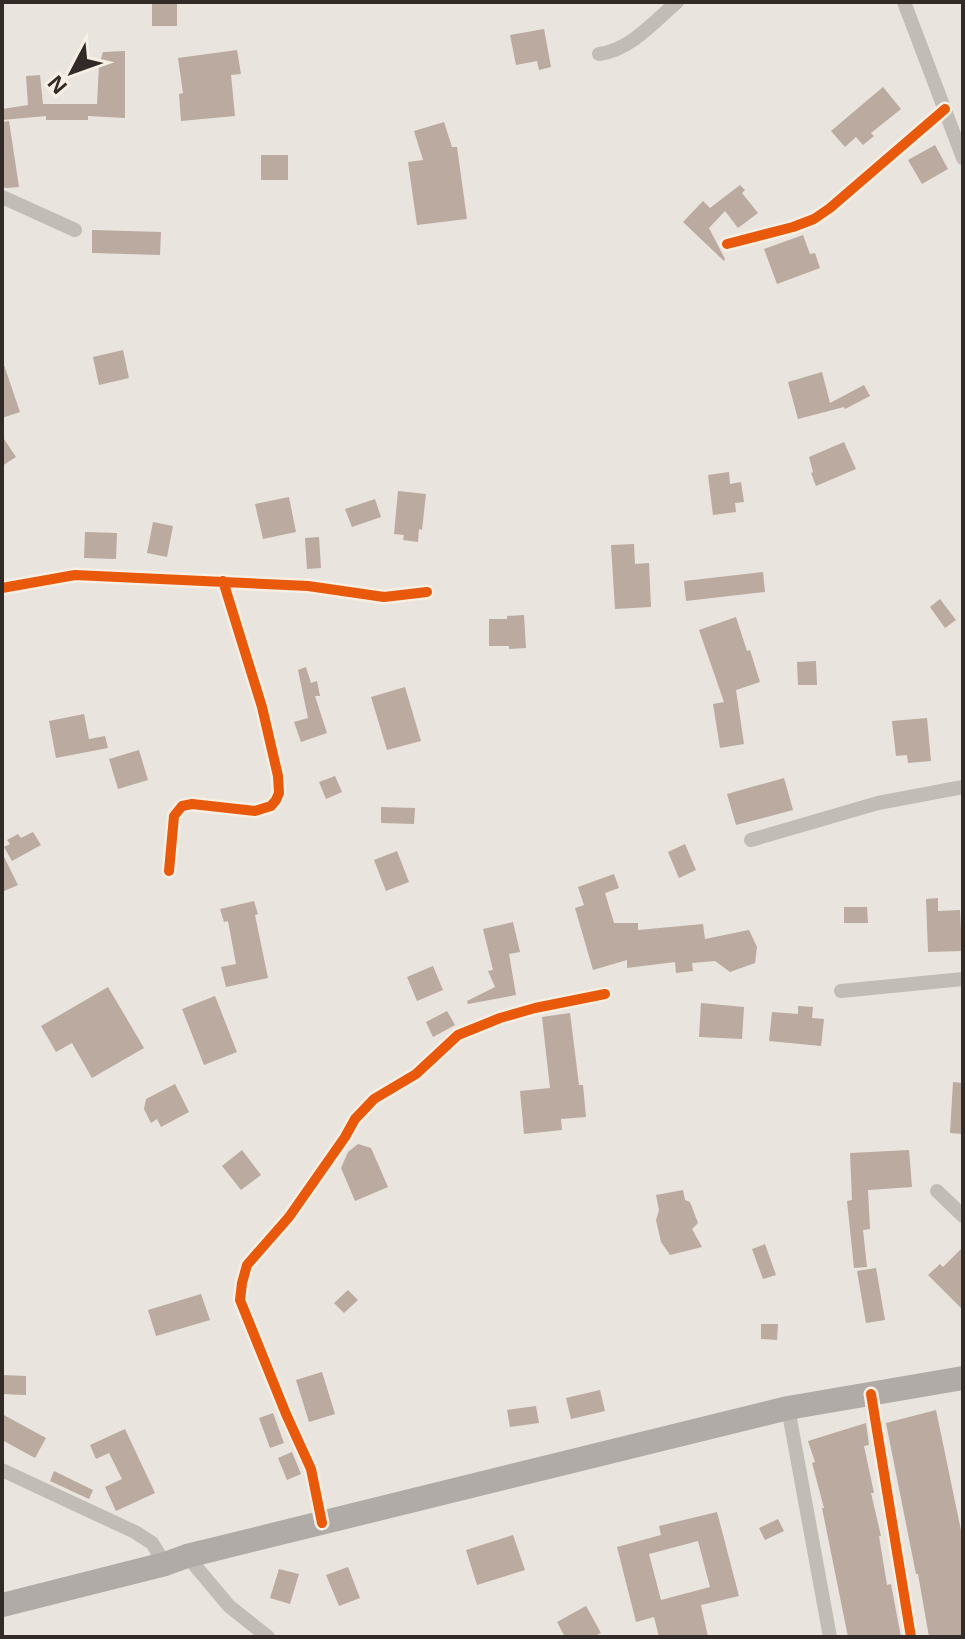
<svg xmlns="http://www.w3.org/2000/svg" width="965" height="1639" viewBox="0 0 965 1639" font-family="Helvetica,sans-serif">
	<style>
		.building { fill: #bbaaa0; fill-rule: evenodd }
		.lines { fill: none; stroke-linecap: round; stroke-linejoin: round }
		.minor { stroke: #c2bcb6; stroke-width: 14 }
		.primary { stroke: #b0aba6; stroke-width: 24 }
		.cycleway-casing { stroke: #f7efe4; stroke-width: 15 }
		.cycleway { stroke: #e8590c; stroke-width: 10 }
	</style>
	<rect width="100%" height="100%" fill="#e9e4dd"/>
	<path class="building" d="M152 2H177V26H152Z
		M544 29 551 67 539 70 537 61 516 65 510 35Z
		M237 50 241 74 231 75 235 116 181 121 179 94 183 93 178 58Z
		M125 51V118L88 116V120H46V116L2 120V109L28 105 26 76 40 75 43 104H97L99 65 103 52Z
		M883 87 901 109 871 133 874 136 863 145 856 137 845 147 831 131Z
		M9 121 19 187 7 188 2 187V122Z
		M444 122 452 147H457L467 219 417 225 408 162 423 160 414 131Z
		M935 145 948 169 922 184 908 160Z
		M261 155H288V180H261Z
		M740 185 745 190 742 193 758 213 738 228 725 211 709 228 725 259 724 261 683 222 703 201 710 208Z
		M92 230 161 232 160 255 92 253Z
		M803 235 810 254 815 253 820 268 777 284 764 249Z
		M123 350 129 378 99 385 93 357Z
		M2 365H4L20 412 2 418Z
		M822 372 830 403 864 385 870 396 845 409 844 407 798 419 788 382Z
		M2 436 16 457 2 466Z
		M844 442 856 469 816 486 811 473 813 472 809 457Z
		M729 472 730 484 741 482 744 502 735 503 736 512 713 515 708 475Z
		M398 491 426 494 422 530 419 529 418 542 403 540 404 535 394 534Z
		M289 497 296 532 263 539 255 504Z
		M375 499 381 517 352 527 345 509Z
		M153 522 173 526 167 557 147 553Z
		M85 532 117 533 116 559 84 558Z
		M319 537 321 568 307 569 305 538Z
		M634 544 635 564 649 563 651 607 615 609 611 545Z
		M763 572 765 592 686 601 684 581Z
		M940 599 956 620 945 628 930 607Z
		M524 615 526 648 509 649V646H489V619H507V616Z
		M736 617 747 651 750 650 760 682 736 690 744 744 720 748 713 704 724 702 699 630Z
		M816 661 817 685H798L797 662Z
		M306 667 311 683 317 681 320 696H315L327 733 301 742 294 722 308 718 298 670Z
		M405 687 421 741 387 750 371 697Z
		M84 714 89 739 105 736 108 748 56 758 49 721Z
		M927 718 931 761 908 763 907 755 896 756 892 721Z
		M139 750 148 780 118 789 109 759Z
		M335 776 342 792 326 799 319 782Z
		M784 778 793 810 736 825 727 794Z
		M381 807 415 808 414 824 381 823Z
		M33 832 41 845 12 861 4 847 10 844 7 840 18 834 21 838Z
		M685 844 696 870 679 878 668 852Z
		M397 851 409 882 386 891 374 860Z
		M2 853 18 885 2 892Z
		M614 874 619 888 605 893 614 923H638V930L703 924 705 939 749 930 757 947 755 963 730 972 715 961 692 963 693 971 676 973 675 962 627 968V960L593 970 575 908 584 905 578 887Z
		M938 898V911L960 910 962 951 928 952 926 899Z
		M254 901 258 914 255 915 268 978 226 987 221 967 236 964 228 921 224 922 220 909Z
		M844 907H867L868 923H844Z
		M513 922 520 952 509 954 516 995 468 1004 467 1001 495 987 488 971 493 970 483 929Z
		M433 966 443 990 417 1001 407 977Z
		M108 987 144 1048 92 1078 72 1043 56 1052 41 1026Z
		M215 996 237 1052 204 1065 182 1009Z
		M701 1003 744 1007 742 1039 699 1037Z
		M798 1006 813 1007 812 1018 824 1019 821 1046 769 1041 772 1012 798 1014Z
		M447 1011 455 1025 433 1037 426 1022Z
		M570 1013 579 1085H583L586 1117 561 1119 562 1130 524 1134 520 1091 550 1088 542 1017Z
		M953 1082 963 1083V1134L950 1133Z
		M175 1084 189 1112 161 1127 157 1119 151 1123 144 1109 146 1099Z
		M358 1144 371 1148 388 1187 355 1201 341 1168 348 1152Z
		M242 1150 261 1175 241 1190 222 1166Z
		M909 1150 912 1187 868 1190 870 1229 863 1230 867 1267 854 1268 847 1201 852 1200 850 1153Z
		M683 1190 685 1200 690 1202 698 1223 692 1229 702 1247 670 1255 661 1242 656 1220 659 1210 656 1195Z
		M765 1244 776 1275 763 1279 752 1249Z
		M963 1247V1310L928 1275 940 1264 943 1267Z
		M876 1268 885 1320 866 1323 857 1271Z
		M348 1290 358 1300 344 1313 334 1303Z
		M201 1294 210 1320 156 1336 148 1310Z
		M761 1324H778L777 1340 761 1339Z
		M322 1372 335 1414 309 1422 296 1380Z
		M2 1375 26 1376V1395L2 1394Z
		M600 1390 605 1411 571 1419 566 1398Z
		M536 1406 539 1423 510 1427 507 1410Z
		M936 1410 963 1540V1637H929L918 1574H916L886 1423Z
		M273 1413 284 1443 270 1448 259 1418Z
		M2 1414 46 1438 35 1458 2 1440Z
		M866 1423 869 1445 864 1446 874 1493H871L881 1536H879L887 1585 891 1584 901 1637H848L822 1508H824L812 1463 815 1462 808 1441Z
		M125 1429 155 1493 116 1511 105 1487 122 1479 109 1453 96 1459 90 1445Z
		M292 1452 301 1474 287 1480 278 1458Z
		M54 1471 93 1490 89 1499 50 1481Z
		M717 1512 739 1596 701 1605 708 1637H659L654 1617 636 1622 617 1547 661 1535 659 1526ZM698 1541 710 1587 661 1600 649 1554Z
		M778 1519 784 1531 765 1540 759 1528Z
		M513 1535 525 1570 477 1585 466 1550Z
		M348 1567 360 1598 339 1606 326 1575Z
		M279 1569 299 1574 290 1604 270 1598Z
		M586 1606 601 1633 593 1637H565L557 1622Z"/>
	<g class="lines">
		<path class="minor" d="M904 2 963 158
			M599 54C630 50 654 22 677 2
			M2 197 75 230
			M727 244 793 227 814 219 830 208 945 109
			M2 588 75 575 308 586 384 597 427 592
			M751 840 878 803 963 787
			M169 871 174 816 182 806 192 804 255 811 271 806 276 800 279 793 278 776 262 707 223 581
			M841 991 963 979
			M937 1191 963 1216
			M871 1394 911 1637
			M788 1408 830 1637
			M2 1470 135 1532 152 1543 165 1564
			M322 1523 311 1469 286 1414 240 1300 242 1283 247 1265 289 1217 345 1137 355 1119 374 1099 416 1074 458 1035 500 1018 535 1008 605 994
			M187 1556 229 1606 268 1637"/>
		<path class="primary" d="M2 1605 165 1564 187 1556 788 1408 963 1378"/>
		<defs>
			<path id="cycleway" d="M727 244 793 227 814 219 830 208 945 109
				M2 588 75 575 308 586 384 597 427 592
				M169 871 174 816 182 806 192 804 255 811 271 806 276 800 279 793 278 776 262 707 223 581
				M871 1394 911 1637
				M322 1523 311 1469 286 1414 240 1300 242 1283 247 1265 289 1217 345 1137 355 1119 374 1099 416 1074 458 1035 500 1018 535 1008 605 994"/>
		</defs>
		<use href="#cycleway" class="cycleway-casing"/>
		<use href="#cycleway" class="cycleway"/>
	</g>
	<rect width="965" height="1639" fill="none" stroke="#322a26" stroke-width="8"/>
	<g transform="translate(72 72) rotate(229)" stroke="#f7efe4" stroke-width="6" paint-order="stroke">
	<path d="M0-6L14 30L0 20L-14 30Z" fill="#322a26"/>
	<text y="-12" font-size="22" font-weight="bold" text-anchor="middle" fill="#322a26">N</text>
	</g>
</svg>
